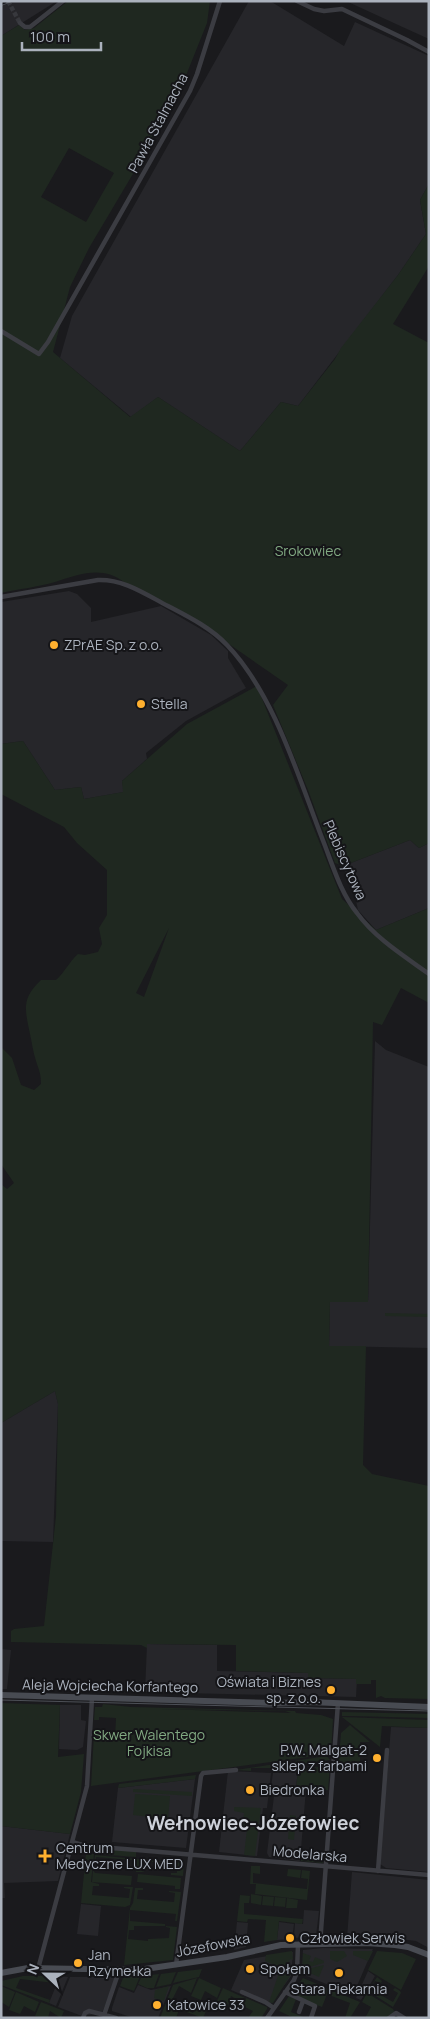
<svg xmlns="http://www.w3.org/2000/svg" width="430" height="2019" viewBox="0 0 430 2019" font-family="Manrope,sans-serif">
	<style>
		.built { fill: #26262a }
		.green { fill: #1f2820; fill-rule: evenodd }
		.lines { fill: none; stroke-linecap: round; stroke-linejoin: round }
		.street-tunnel { stroke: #37383d; stroke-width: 4.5; stroke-dasharray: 4.5 2; stroke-linecap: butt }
		.street { stroke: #3b3c42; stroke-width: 4.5 }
		.secondary { stroke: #484b52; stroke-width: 6 }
		.tram { stroke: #4d5057; stroke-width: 1 }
		.rail-casing { stroke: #4d5057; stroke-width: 4 }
		.rail { stroke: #151518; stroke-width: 2; stroke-dasharray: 5.5; stroke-linecap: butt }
		.poi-dot { fill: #ffb02f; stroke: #151518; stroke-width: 2 }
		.labels { text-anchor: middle; stroke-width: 4; stroke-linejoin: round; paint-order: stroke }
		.street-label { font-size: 14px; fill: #abb2bd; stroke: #151518 }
		.park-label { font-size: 14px; fill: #81a982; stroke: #151518 }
		.poi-label { font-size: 14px; fill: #abb2bd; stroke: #151518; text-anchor: start }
		.district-label { font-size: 19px; font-weight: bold; fill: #cdd1d9; stroke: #151518 }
	</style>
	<rect width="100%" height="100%" fill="#1a1a1d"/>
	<path class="built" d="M1 1H57L1 36Z
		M249 1H270L344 46 355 22 429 56V184L420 200 426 234 398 275 298 406 281 402 240 451 158 397 131 417 60 358 72 316Z
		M346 1H429V39L396 24Z
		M69 591 77 594 91 608V622L161 606 211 635 228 651V658L246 688 186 721 146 753 147 759 122 781 124 792 84 799 81 787 55 790 23 741 1 744V602Z
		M410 840 419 848 429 843V908L376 930 358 910 354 892 343 866Z
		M375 1041 386 1050 429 1067V1348L329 1346 330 1302 368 1301Z
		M55 1391 58 1404 57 1430 53 1542 1 1541V1423Z
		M147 1644 217 1645V1671L308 1673V1681L311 1678 357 1679 356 1697 145 1692Z
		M1 1649 11 1650 7 1689H1Z
		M60 1705H81V1720L86 1721 83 1747 77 1750 59 1749Z
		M391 1727 429 1728V1872L386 1868 380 1864Z
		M298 1770 296 1788 306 1789 300 1861 269 1857 267 1853 275 1788 271 1787 273 1773Z
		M228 1771 271 1773 267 1808H263L257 1856 219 1852Z
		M195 1779 186 1848 112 1842 118 1788Z
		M1 1826 70 1834 58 1881 4 1883 5 1898H1Z
		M352 1872 429 1880V1948L416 1941 370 1935 369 1937 347 1938Z
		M81 1904 101 1906 98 1936 77 1934Z
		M304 1910 319 1911 316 1936 294 1938 295 1923 303 1924Z
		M237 1922 248 1923 246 1947 234 1950Z
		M279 1922 294 1924 292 1939 277 1940Z
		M323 1948 373 1949 353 1995 302 1974 303 1950Z
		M293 1952 291 1976 269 2006 231 1990 244 1960Z
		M368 1971 375 1976 361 2000 356 1998Z
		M60 1976 68 1977 56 2006 49 2003Z
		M70 1977H116L102 2013 82 2016 58 2007Z
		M138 1985 151 1990 171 1986 158 2018H134L112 2011V2008L119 1987 134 1993Z"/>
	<path class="green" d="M68 1H210L207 23 175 103 89 248 70 287 53 352 130 417 158 397 240 451 281 402 298 406 335 359 341 348 398 275 426 234 420 200 429 184V266L393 324 429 343V843L419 848 410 840 343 866 335 863 308 790 273 705 288 685 203 626 125 583C103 565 80 574 55 582 38 587 19 589 1 593V36L19 25 25 30 34 28ZM69 148 114 173 86 222 41 197Z
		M257 686 342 899 376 930 429 908V1003L401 988 382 1025 373 1022 368 1302H330L329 1346H366L363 1465 372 1474 429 1486V1699L385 1698 381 1696 376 1698V1680H371V1684H356V1679L312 1678 311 1682H308V1673L236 1671V1645L147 1644V1648L141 1645 11 1642V1631L14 1629 44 1626 56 1516 58 1404 55 1391 1 1423V1184L7 1189 14 1183 1 1164V1047L12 1058 21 1085 34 1090 41 1084C41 1074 39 1070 36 1061 33 1052 32 1043 30 1034 25 1009 21 999 41 980H56C65 972 69 962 78 954L85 955 98 952 102 944 99 928 107 915V870L77 843 64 827 1 794V744L23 741 55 790 81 787 84 799 123 792 122 781 187 724ZM169 928 144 997 136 993Z
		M385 1313 429 1314V1317L385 1316Z
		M1 1703 60 1705 58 1757 84 1754 81 1792 70 1834 1 1826Z
		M103 1704 131 1707 295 1711 296 1713 321 1715 333 1719 331 1754 91 1786 94 1734H98V1738L115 1739 116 1718 99 1717V1720H94L95 1707H102ZM160 1709 285 1711 291 1713Z
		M342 1712 429 1714V1718L350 1716H342Z
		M342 1717 429 1720V1728L382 1726 380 1747Z
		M350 1725 370 1742H360V1773L338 1771 341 1733Z
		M327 1756 330 1760 272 1768H251V1771L236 1770Z
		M330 1765 328 1790 296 1789 298 1770Z
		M196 1775 195 1779 118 1788 119 1784Z
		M133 1789 192 1792V1796L133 1792Z
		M135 1794 170 1796 168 1819 133 1815Z
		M234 1807 261 1808 255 1856 244 1855 247 1829H242L244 1813 234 1811Z
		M290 1815 296 1816 294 1840 288 1839Z
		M96 1847 136 1852V1857L95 1854Z
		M86 1854H94L91 1882 99 1884V1886H93L92 1895 129 1898 130 1889 124 1888V1887H133L130 1905 125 1907 81 1903Z
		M95 1855 136 1859 134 1871H126V1869H132V1860L96 1857 95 1866 100 1867V1869L94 1868Z
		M301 1855 323 1857V1863L301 1861Z
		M137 1859 184 1863 183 1876 171 1875V1873H177V1864L140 1861 139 1870 145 1872H136Z
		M251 1866H260V1874L253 1873V1883L307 1889 308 1879 301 1878 302 1870 310 1871 307 1900 255 1894 256 1884H250Z
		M288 1869 301 1870 300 1878 287 1876Z
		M93 1870 95 1873 132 1876 131 1885 92 1882Z
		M138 1874 181 1878 180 1889H175V1886L137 1882Z
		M135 1888H143V1890H138L137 1899 174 1902 175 1893 169 1892V1891L181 1892 177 1921H175L176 1914 130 1910V1921L165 1924V1926H134V1930H129L128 1939 148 1941V1939L169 1938 170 1928 166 1927V1926L177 1927 173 1960 124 1965 130 1908 133 1903Z
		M251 1894 262 1896 261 1905 251 1903Z
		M240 1895 250 1896 249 1903H244V1914L303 1919 302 1924 279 1921 277 1940 264 1942 266 1920 248 1919 247 1922 237 1921Z
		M263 1896 274 1897 273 1906 262 1905Z
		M275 1897 286 1898 285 1907 274 1906Z
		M287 1898 298 1900 297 1908H286Z
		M292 1951 293 1960 290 1959 289 1962H286V1966L288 1967 285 1969 265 1961 266 1955Z
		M330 1951H344L347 1956 337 1962 330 1959Z
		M353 1951H373L368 1961 353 1955Z
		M377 1951 402 1953 416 1959 401 1990 368 1970Z
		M303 1953 311 1956 309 1961 313 1962 315 1957 324 1961V1963L302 1969Z
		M324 1965 319 1977 303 1970Z
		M202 1969 199 1977 173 1983 178 1972Z
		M283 1971 291 1974 273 2003 269 2002 279 1973Z
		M176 1972 171 1984 156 1987 161 1974Z
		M159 1974 154 1988H147L138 1984 142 1976Z
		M23 1976H58L55 1983 20 1979 16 1988 50 2000 49 2003 1 1985V1981Z
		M140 1976 134 1991 120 1986 123 1978Z
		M377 1977 382 1981 381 1983 375 1981 370 1989 393 2002 398 1993 393 1990 395 1988 400 1991 401 1993 393 2007 368 1991Z
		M197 1978 191 1993 179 1986 172 2000 181 2004 176 2018H160L173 1985Z
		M199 1978 221 1988 217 1998 205 1991 201 2000 191 1996Z
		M303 1978 329 1989 322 2007 290 1995Z
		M1 1986 15 1992 9 2007 1 2002Z
		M169 1986 164 2001 154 1998 155 1990Z
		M223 1988 245 1998 243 2003 231 1996 228 2005 217 2001Z
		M331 1990 360 2002 350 2018H345L350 2003 329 1995Z
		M16 1992 39 2002 35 2012 24 2006 20 2014 9 2010Z
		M367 1993 393 2009 395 2013 388 2018H365L371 2007 362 2002Z
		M289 1996 296 1999 291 2012 306 2018H294L279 2011Z
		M246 1998 267 2007V2009L261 2018H248L253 2011 243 2006Z
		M41 2002 64 2011 61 2018 50 2011 48 2018 35 2016Z
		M197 2005 207 2009 203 2018 181 2010 182 2007 193 2013Z"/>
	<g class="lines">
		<path class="street-tunnel" d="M8 1 20 23"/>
		<path class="street" d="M297 1 314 9 324 11 342 9 407 40 429 52
			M20 23 25 27H30L63 1
			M1 331 39 354 48 342 190 91 197 74 220 1
			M1 597 98 580C124 579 145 594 168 606 189 617 211 628 227 645 274 694 298 776 322 838 332 863 340 892 357 913 375 938 404 956 429 974
			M72 1842 86 1846 137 1850 429 1875
			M378 1871 387 1750
			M320 1944 338 1703
			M176 1965 201 1776 203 1773 236 1770
			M38 1969 87 1786 92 1698
			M242 1992 265 2002 274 2008
			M285 1992 315 2006 311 2018
			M299 2012 303 2001
			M104 2015 119 1971
			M83 2018 85 2013 89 2011 116 2018
			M267 2018 294 1980 297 1972 298 1944
			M389 2018 396 2013 404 2018"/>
		<path class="secondary" d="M1 1695 275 1703 310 1702 429 1707
			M1 1973 28 1968 138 1970 227 1957 281 1945 367 1943 395 1945 408 1947 429 1955"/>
		<path class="tram" d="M1 1700 429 1711"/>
		<defs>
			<path id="rail" d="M1 4 9 1"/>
		</defs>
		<use href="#rail" class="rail-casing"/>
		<use href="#rail" class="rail"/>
	</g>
	<g class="poi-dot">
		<circle cx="54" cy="645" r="5"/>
		<circle cx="141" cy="704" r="5"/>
		<circle cx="331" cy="1690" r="5"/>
		<circle cx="377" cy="1758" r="5"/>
		<circle cx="250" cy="1790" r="5"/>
		<path d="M42.5 1848.5h5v5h5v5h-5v5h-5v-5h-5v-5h5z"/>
		<circle cx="290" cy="1938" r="5"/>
		<circle cx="78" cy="1963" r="5"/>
		<circle cx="250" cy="1969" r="5"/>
		<circle cx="339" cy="1973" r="5"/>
		<circle cx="157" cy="2005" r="5"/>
	</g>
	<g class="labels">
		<g class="street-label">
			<text transform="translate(158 123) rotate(-62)" y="5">Pawła Stalmacha</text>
			<text transform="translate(345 860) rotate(66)" y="5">Plebiscytowa</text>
			<text transform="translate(110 1686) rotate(1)" y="5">Aleja Wojciecha Korfantego</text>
			<text transform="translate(310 1854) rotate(5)" y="5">Modelarska</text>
			<text transform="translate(213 1945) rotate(-11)" y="5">Józefowska</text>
		</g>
		<g class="park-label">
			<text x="308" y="556">Srokowiec</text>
			<text x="149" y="1740">Skwer Walentego<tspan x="149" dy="16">Fojkisa</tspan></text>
		</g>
		<g class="poi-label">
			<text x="64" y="650">ZPrAE Sp. z o.o.</text>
			<text x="151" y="709">Stella</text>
			<text x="321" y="1687" text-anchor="end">Oświata i Biznes<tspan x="321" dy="16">sp. z o.o.</tspan></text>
			<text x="367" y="1755" text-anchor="end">P.W. Malgat-2<tspan x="367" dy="16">sklep z farbami</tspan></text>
			<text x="260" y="1795">Biedronka</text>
			<text x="56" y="1853">Centrum<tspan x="56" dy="16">Medyczne LUX MED</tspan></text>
			<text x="300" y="1943">Człowiek Serwis</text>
			<text x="88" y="1960">Jan<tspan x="88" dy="16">Rzymełka</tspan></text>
			<text x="260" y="1974">Społem</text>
			<text x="339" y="1994" text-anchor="middle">Stara Piekarnia</text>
			<text x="167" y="2010">Katowice 33</text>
		</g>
		<g class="district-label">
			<text x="253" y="1830">Wełnowiec-Józefowiec</text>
		</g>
	</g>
	<rect width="430" height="2019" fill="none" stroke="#abb2bd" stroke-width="5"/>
	<g transform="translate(45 1974) rotate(292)" stroke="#151518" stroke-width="4" paint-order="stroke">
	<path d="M0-4L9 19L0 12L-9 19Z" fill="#abb2bd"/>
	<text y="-8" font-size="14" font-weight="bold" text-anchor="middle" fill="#abb2bd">N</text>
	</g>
	<path d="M22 42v8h79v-8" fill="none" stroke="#abb2bd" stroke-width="2.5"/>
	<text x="30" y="42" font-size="15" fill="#abb2bd" stroke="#151518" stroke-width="4" paint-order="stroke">100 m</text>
</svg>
